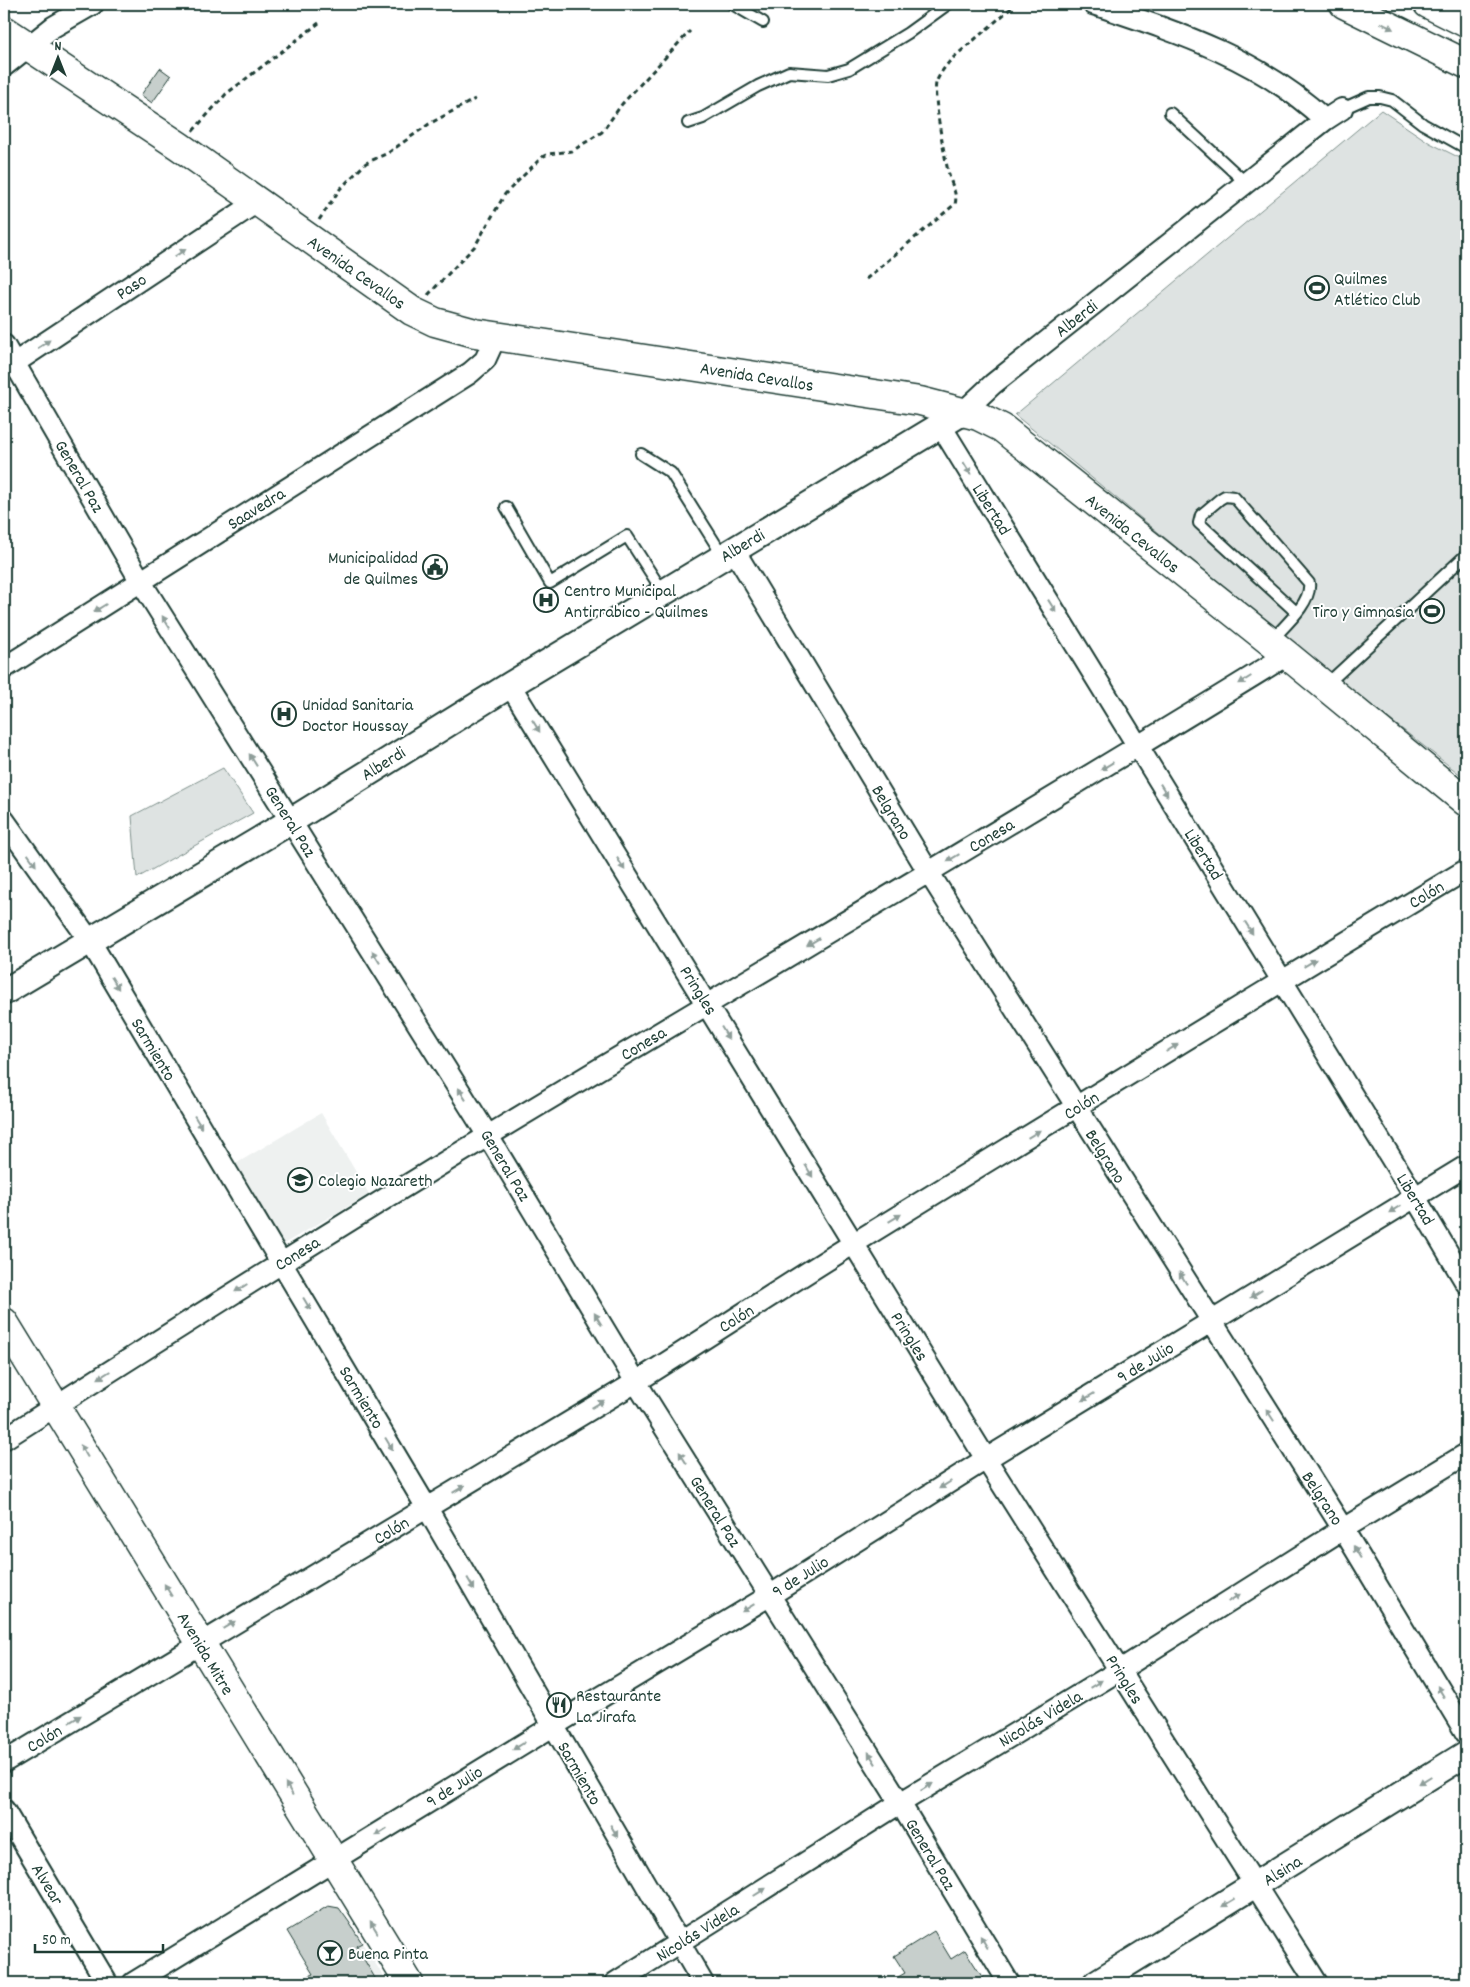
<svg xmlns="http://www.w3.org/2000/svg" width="1470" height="1987" viewBox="0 0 1470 1987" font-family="Dekko,sans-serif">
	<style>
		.built { fill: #eef1f0 }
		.green { fill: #dee3e2; stroke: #7e908b }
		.building { fill: #c7cfcc; stroke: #1f3d34 }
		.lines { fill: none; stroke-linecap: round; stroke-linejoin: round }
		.service-casing { stroke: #1f3d34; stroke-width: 14 }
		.minor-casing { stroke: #1f3d34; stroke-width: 24 }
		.tertiary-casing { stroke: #1f3d34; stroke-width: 29 }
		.secondary-casing { stroke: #1f3d34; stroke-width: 31 }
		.primary-casing { stroke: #1f3d34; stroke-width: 31 }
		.motorway-casing { stroke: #1f3d34; stroke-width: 31 }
		.path { stroke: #1f3d34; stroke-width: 3; stroke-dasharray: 5 4; stroke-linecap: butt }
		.service { stroke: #fff; stroke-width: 10 }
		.minor { stroke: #fff; stroke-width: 20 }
		.tertiary { stroke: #fff; stroke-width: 25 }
		.secondary { stroke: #fff; stroke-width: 28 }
		.primary { stroke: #fff; stroke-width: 28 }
		.motorway { stroke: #fff; stroke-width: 28 }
		.oneway { fill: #8f9e9a }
		.labels { text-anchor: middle; stroke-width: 4; stroke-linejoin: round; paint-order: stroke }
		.street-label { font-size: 18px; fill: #1f3d34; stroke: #fff }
		.poi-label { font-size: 18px; fill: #1f3d34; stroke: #fff; text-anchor: start }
	</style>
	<rect width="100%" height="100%" fill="#fff"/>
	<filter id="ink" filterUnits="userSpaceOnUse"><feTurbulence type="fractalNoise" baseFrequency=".02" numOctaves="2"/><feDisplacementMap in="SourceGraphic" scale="10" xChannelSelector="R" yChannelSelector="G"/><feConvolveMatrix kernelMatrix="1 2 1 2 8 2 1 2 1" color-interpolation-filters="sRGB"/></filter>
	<g filter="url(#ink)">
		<path class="built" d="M321 1113 369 1194 280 1246 232 1166Z
			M362 1943 388 1983H297Z"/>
		<path class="green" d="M1381 110 1430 143 1466 161V779L1330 673 1015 415Z
			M223 768 253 813 137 878 132 816Z"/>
		<path class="building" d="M160 68 171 76 152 103 141 95Z
			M328 1906 339 1908 349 1922 362 1943 356 1946 378 1983H297L313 1974 287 1931Z
			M934 1931 951 1959 965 1950 986 1983H888L905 1973 894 1956Z"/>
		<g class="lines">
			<defs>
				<path id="service" d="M732 4 763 22
					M1342 109 1369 97H1380L1392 100 1423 124 1466 148
					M1170 113 1246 183
					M688 123 703 118 758 86 789 72 828 75 849 69 908 33 948 4
					M641 454 671 473 723 556
					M506 507 550 583 627 536 663 592
					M1270 642C1283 627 1312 603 1309 583L1234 497 1225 496 1220 499 1201 515 1199 523 1296 612
					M1326 685 1466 555"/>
				<path id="minor" d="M1093 4C1177 32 1259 58 1325 120
					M4 66 53 27 93 4
					M4 345 141 582 488 1136 636 1382 900 1803 1009 1983
					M4 370 257 202
					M963 412 993 384 1325 120 1342 109
					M941 426 1415 1197 1466 1283
					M734 550 929 873 1343 1529 1466 1733
					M4 668 470 373 485 360 496 336
					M510 685 986 1459 1317 1983
					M4 820 90 941 427 1508 703 1983
					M4 1439C165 1336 327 1233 491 1134 756 974 1023 818 1287 655
					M4 1762C212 1635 423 1512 631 1385 706 1338 780 1289 856 1242 1059 1117 1262 992 1466 870
					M4 1810 107 1983
					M133 1983 553 1726 769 1596 986 1459 1466 1166
					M615 1983 900 1803 1120 1670 1343 1529 1466 1454"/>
				<path id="tertiary" d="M4 992 291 821 510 685 963 412
					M1096 1983 1466 1754"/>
				<path id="secondary" d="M4 1322 409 1983"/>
				<path id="primary" d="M4 30 179 146 412 311 435 322 475 333 920 401 978 416 1002 428 1287 655 1466 802"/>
				<path id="motorway" d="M1344 4 1466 64
					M1428 4 1466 23"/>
			</defs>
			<use href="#service" class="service-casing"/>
			<use href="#minor" class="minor-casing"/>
			<use href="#tertiary" class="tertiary-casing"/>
			<use href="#secondary" class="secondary-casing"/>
			<use href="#primary" class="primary-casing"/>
			<use href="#motorway" class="motorway-casing"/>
			<path class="path" d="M193 131 226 94 319 23
				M319 220 340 189 366 163 388 153 429 124 475 99
				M866 279 955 204C958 195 951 184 949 175 945 160 933 96 936 83 939 74 947 64 953 58L1016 4
				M428 295 475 246 505 194 542 157 548 154 572 151 602 132 622 104 690 31"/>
			<use href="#service" class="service"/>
			<use href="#minor" class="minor"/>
			<use href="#tertiary" class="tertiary"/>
			<use href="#secondary" class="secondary"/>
			<use href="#primary" class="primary"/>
			<use href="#motorway" class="motorway"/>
		</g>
		<defs><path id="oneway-solid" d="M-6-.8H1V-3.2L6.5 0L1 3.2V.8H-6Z" transform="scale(1.25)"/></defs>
		<g class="oneway">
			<use href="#oneway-solid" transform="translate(1387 26) rotate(27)"/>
			<use href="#oneway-solid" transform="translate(180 253) rotate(-34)"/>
			<use href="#oneway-solid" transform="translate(44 344) rotate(-34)"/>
			<use href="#oneway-solid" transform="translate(967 468) rotate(58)"/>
			<use href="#oneway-solid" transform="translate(1052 606) rotate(58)"/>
			<use href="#oneway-solid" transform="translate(100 608) rotate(148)"/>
			<use href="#oneway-solid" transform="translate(166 622) rotate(-122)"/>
			<use href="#oneway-solid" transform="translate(1245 680) rotate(148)"/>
			<use href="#oneway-solid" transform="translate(536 726) rotate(58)"/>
			<use href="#oneway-solid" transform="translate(253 760) rotate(-122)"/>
			<use href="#oneway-solid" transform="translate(1107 766) rotate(149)"/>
			<use href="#oneway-solid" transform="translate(1164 790) rotate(58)"/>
			<use href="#oneway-solid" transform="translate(953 858) rotate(149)"/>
			<use href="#oneway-solid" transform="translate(32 860) rotate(55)"/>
			<use href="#oneway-solid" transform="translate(621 864) rotate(58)"/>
			<use href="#oneway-solid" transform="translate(1249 928) rotate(58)"/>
			<use href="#oneway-solid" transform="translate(813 942) rotate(149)"/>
			<use href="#oneway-solid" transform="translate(376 957) rotate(-122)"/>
			<use href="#oneway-solid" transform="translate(1310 963) rotate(-31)"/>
			<use href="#oneway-solid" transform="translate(115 983) rotate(59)"/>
			<use href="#oneway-solid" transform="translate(725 1033) rotate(59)"/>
			<use href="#oneway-solid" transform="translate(1172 1048) rotate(-32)"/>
			<use href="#oneway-solid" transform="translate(462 1094) rotate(-122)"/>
			<use href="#oneway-solid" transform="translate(198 1122) rotate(59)"/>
			<use href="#oneway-solid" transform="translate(1034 1134) rotate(-31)"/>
			<use href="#oneway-solid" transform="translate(809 1171) rotate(59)"/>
			<use href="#oneway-solid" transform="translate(1395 1209) rotate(148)"/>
			<use href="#oneway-solid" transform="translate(895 1218) rotate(-31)"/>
			<use href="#oneway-solid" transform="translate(1183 1278) rotate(-122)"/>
			<use href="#oneway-solid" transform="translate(241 1288) rotate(148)"/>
			<use href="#oneway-solid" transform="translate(1256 1294) rotate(148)"/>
			<use href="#oneway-solid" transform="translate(307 1304) rotate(59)"/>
			<use href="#oneway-solid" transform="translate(598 1319) rotate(-121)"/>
			<use href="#oneway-solid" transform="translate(104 1375) rotate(148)"/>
			<use href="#oneway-solid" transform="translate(1088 1397) rotate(149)"/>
			<use href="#oneway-solid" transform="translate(598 1404) rotate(-31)"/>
			<use href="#oneway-solid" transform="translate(1270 1415) rotate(-123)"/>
			<use href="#oneway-solid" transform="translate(389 1444) rotate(59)"/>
			<use href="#oneway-solid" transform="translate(84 1451) rotate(-121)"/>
			<use href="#oneway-solid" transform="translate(683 1458) rotate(-122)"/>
			<use href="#oneway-solid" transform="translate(945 1485) rotate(148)"/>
			<use href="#oneway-solid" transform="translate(459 1489) rotate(-31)"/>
			<use href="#oneway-solid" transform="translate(1357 1552) rotate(-121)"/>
			<use href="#oneway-solid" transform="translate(471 1584) rotate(60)"/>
			<use href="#oneway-solid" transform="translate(168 1590) rotate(-121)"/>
			<use href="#oneway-solid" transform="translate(1234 1598) rotate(-32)"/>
			<use href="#oneway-solid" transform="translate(748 1608) rotate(149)"/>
			<use href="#oneway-solid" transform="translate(229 1625) rotate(-31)"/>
			<use href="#oneway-solid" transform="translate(1096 1684) rotate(-31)"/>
			<use href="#oneway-solid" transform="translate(1441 1692) rotate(-121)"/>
			<use href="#oneway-solid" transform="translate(75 1719) rotate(-31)"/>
			<use href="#oneway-solid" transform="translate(519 1746) rotate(148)"/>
			<use href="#oneway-solid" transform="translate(872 1758) rotate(-122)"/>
			<use href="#oneway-solid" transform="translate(1425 1780) rotate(148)"/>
			<use href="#oneway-solid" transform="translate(927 1787) rotate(-31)"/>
			<use href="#oneway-solid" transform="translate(289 1789) rotate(-121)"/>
			<use href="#oneway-solid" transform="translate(614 1831) rotate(60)"/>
			<use href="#oneway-solid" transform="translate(381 1832) rotate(148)"/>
			<use href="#oneway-solid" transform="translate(760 1892) rotate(-32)"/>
			<use href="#oneway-solid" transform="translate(1228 1903) rotate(149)"/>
			<use href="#oneway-solid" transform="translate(374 1927) rotate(-122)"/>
			<use href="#oneway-solid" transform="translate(984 1942) rotate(-121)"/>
		</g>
	</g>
	<defs>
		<symbol id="stadium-ring" viewBox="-11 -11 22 22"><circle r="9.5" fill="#fff" stroke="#1f3d34" stroke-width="1.5"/><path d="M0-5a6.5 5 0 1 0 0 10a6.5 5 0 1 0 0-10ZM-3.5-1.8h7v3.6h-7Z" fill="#1f3d34"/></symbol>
		<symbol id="civic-ring" viewBox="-11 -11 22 22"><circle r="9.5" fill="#fff" stroke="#1f3d34" stroke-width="1.5"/><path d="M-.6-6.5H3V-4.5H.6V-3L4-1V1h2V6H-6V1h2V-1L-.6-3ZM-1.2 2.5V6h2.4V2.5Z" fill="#1f3d34"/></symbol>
		<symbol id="hospital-ring" viewBox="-11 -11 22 22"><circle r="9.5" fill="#fff" stroke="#1f3d34" stroke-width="1.5"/><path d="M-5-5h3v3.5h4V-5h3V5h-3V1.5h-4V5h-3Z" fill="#1f3d34"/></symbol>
		<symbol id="school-ring" viewBox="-11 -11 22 22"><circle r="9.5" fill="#fff" stroke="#1f3d34" stroke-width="1.5"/><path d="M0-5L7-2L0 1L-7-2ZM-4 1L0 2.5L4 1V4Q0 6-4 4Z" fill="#1f3d34"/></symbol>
		<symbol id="restaurant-ring" viewBox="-11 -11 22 22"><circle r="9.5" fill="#fff" stroke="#1f3d34" stroke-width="1.5"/><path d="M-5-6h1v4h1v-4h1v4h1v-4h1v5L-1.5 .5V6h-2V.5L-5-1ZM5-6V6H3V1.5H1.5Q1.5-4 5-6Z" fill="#1f3d34"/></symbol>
		<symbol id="bar-ring" viewBox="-11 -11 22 22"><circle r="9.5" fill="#fff" stroke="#1f3d34" stroke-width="1.5"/><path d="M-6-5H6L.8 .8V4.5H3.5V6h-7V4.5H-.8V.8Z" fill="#1f3d34"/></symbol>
	</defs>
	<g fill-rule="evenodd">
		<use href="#stadium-ring" x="1303" y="274" width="28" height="28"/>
		<use href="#civic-ring" x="421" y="553" width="28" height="28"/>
		<use href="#hospital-ring" x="532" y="586" width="28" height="28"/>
		<use href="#stadium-ring" x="1418" y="597" width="28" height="28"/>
		<use href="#hospital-ring" x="270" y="700" width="28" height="28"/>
		<use href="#school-ring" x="286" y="1166" width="28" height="28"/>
		<use href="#restaurant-ring" x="545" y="1691" width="28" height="28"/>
		<use href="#bar-ring" x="316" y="1939" width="28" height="28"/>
	</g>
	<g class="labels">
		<g class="street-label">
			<text transform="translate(357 272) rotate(35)" y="6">Avenida Cevallos</text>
			<text transform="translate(131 286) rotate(-34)" y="6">Paso</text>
			<text transform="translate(1076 318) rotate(-38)" y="6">Alberdi</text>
			<text transform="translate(757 376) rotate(9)" y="6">Avenida Cevallos</text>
			<text transform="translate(80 476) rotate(60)" y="6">General Paz</text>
			<text transform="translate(256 508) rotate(-32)" y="6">Saavedra</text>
			<text transform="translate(992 509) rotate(58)" y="6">Libertad</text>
			<text transform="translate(1133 533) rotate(39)" y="6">Avenida Cevallos</text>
			<text transform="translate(742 545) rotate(-31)" y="6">Alberdi</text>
			<text transform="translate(383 763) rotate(-32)" y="6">Alberdi</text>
			<text transform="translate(892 812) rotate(59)" y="6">Belgrano</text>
			<text transform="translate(291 821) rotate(58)" y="6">General Paz</text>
			<text transform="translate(991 835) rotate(-31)" y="6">Conesa</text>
			<text transform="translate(1204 854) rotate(58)" y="6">Libertad</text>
			<text transform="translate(1426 894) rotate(-31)" y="6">Colón</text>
			<text transform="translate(699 990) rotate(58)" y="6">Pringles</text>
			<text transform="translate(643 1043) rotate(-31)" y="6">Conesa</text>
			<text transform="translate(154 1049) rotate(59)" y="6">Sarmiento</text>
			<text transform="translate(1081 1105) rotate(-32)" y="6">Colón</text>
			<text transform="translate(1106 1156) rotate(58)" y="6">Belgrano</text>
			<text transform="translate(506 1165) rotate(59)" y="6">General Paz</text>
			<text transform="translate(1416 1199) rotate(59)" y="6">Libertad</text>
			<text transform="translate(297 1253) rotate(-32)" y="6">Conesa</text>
			<text transform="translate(736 1318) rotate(-32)" y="6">Colón</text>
			<text transform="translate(910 1336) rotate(58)" y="6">Pringles</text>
			<text transform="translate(1145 1362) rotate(-31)" y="6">9 de Julio</text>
			<text transform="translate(362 1397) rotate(59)" y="6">Sarmiento</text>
			<text transform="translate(1323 1498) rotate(57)" y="6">Belgrano</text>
			<text transform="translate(716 1511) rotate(58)" y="6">General Paz</text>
			<text transform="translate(391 1530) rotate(-31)" y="6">Colón</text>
			<text transform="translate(800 1576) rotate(-32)" y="6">9 de Julio</text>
			<text transform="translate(206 1653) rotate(59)" y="6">Avenida Mitre</text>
			<text transform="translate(1125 1679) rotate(58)" y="6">Pringles</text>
			<text transform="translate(1040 1718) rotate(-31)" y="6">Nicolás Videla</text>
			<text transform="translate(44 1738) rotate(-31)" y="6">Colón</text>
			<text transform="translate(580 1773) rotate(60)" y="6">Sarmiento</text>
			<text transform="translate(454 1786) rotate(-32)" y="6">9 de Julio</text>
			<text transform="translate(931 1854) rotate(59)" y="6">General Paz</text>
			<text transform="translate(1282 1870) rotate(-32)" y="6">Alsina</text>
			<text transform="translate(48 1884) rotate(59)" y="6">Alvear</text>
			<text transform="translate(697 1932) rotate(-32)" y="6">Nicolás Videla</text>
		</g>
		<g class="poi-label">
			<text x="1334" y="284">Quilmes<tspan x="1334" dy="21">Atlético Club</tspan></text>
			<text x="418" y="563" text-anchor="end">Municipalidad<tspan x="418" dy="21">de Quilmes</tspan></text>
			<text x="564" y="596">Centro Municipal<tspan x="564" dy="21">Antirrabico - Quilmes</tspan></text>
			<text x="1414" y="617" text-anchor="end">Tiro y Gimnasia</text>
			<text x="302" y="710">Unidad Sanitaria<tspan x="302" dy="21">Doctor Houssay</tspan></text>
			<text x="318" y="1186">Colegio Nazareth</text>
			<text x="576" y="1701">Restaurante<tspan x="576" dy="21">La Jirafa</tspan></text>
			<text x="348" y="1959">Buena Pinta</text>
		</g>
	</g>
	<rect width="1470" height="1987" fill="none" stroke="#fff" stroke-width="20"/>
	<rect x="10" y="10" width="1450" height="1967" fill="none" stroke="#1f3d34" stroke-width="2" filter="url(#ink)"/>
	<g transform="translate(58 58)" stroke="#ffffff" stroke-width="4" paint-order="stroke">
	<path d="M0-4L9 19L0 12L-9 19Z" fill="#1f3d34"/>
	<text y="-8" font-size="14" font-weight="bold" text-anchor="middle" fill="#1f3d34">N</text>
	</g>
	<path d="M35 1944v8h128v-8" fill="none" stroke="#1f3d34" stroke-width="2.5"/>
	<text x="42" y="1944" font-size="15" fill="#1f3d34" stroke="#ffffff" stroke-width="4" paint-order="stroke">50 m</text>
</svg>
